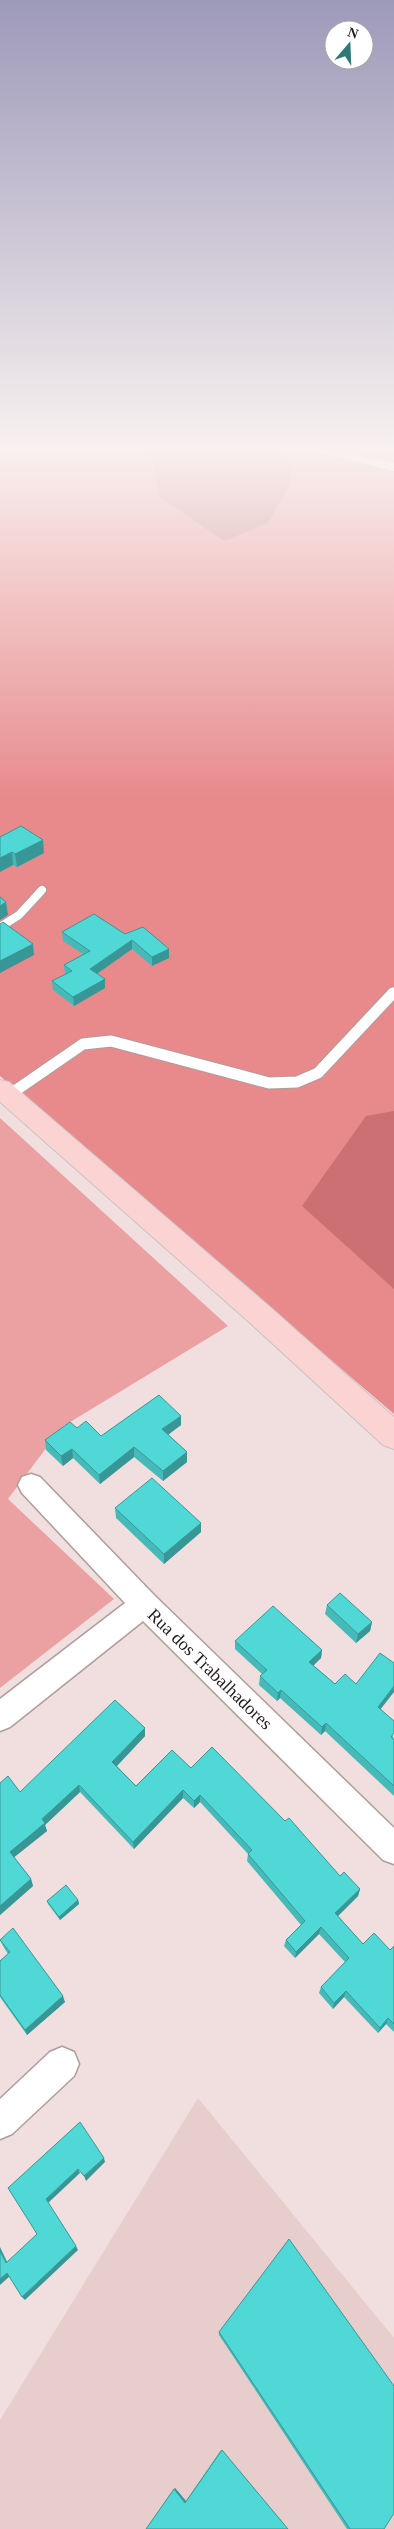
<svg xmlns="http://www.w3.org/2000/svg" width="394" height="2529" viewBox="0 0 394 2529" font-family="'Times New Roman',serif">
	<style>
		.built { fill: #e7cecd }
		.green { fill: #eba1a1 }
		.forest { fill: #e8898b }
		.water { fill: #cd7073 }
		.lines { fill: none; stroke-linecap: round; stroke-linejoin: round }
		.service-far1-casing { stroke: #ad9d9d; stroke-width: 10 }
		.service-casing { stroke: #ad9d9d; stroke-width: 13 }
		.minor-casing { stroke: #ad9d9d; stroke-width: 3 }
		.trunk-casing { stroke: #c6c4c4; stroke-width: 2 }
		.service-far1 { stroke: #fff; stroke-width: 8 }
		.service { stroke: #fff; stroke-width: 11 }
		.minor { fill: #fff; fill-rule: evenodd }
		.trunk { fill: #fbd3d2; fill-rule: evenodd }
		.wall { fill: #45bab9 }
		.shaded-wall { fill: #389796 }
		.building { fill: #50d8d7; stroke: #389796 }
		.labels { text-anchor: middle; stroke-width: 4; stroke-linejoin: round; paint-order: stroke }
		.near-street-label { font-size: 18px; fill: #231d1d; stroke: #fff }
	</style>
	<rect width="100%" height="100%" fill="#f0dfde"/>
	<path class="built" d="M198 2098 394 2338V2529H0V2420Z"/>
	<path class="green" d="M0 1118 228 1326 62 1427 8 1499 114 1599 0 1688Z"/>
	<path class="forest" d="M0 448H303L394 470V1414L0 1076Z
		M329 448H394V463L333 449Z"/>
	<path class="water" d="M147 448H264L292 463 290 484 268 523 224 541 159 496 152 456Z
		M394 1111V1289L302 1206 366 1116Z"/>
	<g class="lines">
		<defs>
			<path id="service-far1" d="M0 927 19 915 42 890
				M392 994 394 992"/>
			<path id="service" d="M9 1095 83 1044 111 1041 269 1083 297 1082 318 1073 393 993"/>
			<path id="minor" d="M308 448H327L394 463V471L310 450Z
				M31 1474 40 1477 154 1595 394 1828V1864L383 1860 143 1621 10 1727 0 1731V1699L125 1603 22 1493 18 1485 22 1477Z
				M62 2047 74 2052 79 2064 74 2076 12 2134 0 2139V2099L50 2052Z"/>
			<path id="trunk" d="M0 1080 9 1082 269 1306 394 1417V1449L383 1445 249 1322 0 1102Z"/>
		</defs>
		<use href="#service-far1" class="service-far1-casing"/>
		<use href="#service" class="service-casing"/>
		<use href="#minor" class="minor-casing"/>
		<use href="#trunk" class="trunk-casing"/>
		<use href="#service-far1" class="service-far1"/>
		<use href="#service" class="service"/>
		<use href="#minor" class="minor"/>
		<use href="#trunk" class="trunk"/>
	</g>
	<path class="wall" d="M0 837 44 853 17 867 13 865Z
		M62 932 125 934 169 958 152 966 132 949 97 974 105 979V988L74 1006 53 990 52 981 65 974 64 965 83 954 63 941Z
		M181 1425 168 1435 187 1452V1462L163 1481 134 1457 100 1484 73 1458 63 1466 46 1450 45 1440 77 1428 101 1436Z
		M115 1508 201 1532 164 1564 116 1518Z
		M327 1605 372 1622 370 1631 356 1643 325 1614Z
		M235 1641 322 1650 321 1658 313 1665 335 1684 381 1709 394 1739V1796L325 1731 321 1735 280 1698 277 1701 259 1685 260 1676 262 1674 235 1649Z
		M145 1728V1736L117 1766 136 1786 191 1768 340 1876 360 1889 358 1896 338 1916 363 1944 390 1950 394 1946V2032L386 2024 378 2033 344 1997 333 2009 319 1993 321 1987 345 1962 319 1934 295 1958 284 1946 286 1940 301 1925 247 1861 248 1854 200 1802 194 1808 183 1798 134 1849 80 1792 45 1825 47 1831 14 1857 31 1879 33 1886 0 1915 20 1792Z
		M78 1900 79 1904 60 1920 48 1904 47 1901Z
		M0 1940 65 2002 27 2035 0 1997V1961L8 1954 3 1946Z
		M219 2332 384 2529H347L219 2335Z
		M221 2450 288 2529H146L175 2488 186 2501Z"/>
	<path class="shaded-wall" d="M43 840 44 853 17 867 15 854Z
		M12 852 13 865 0 872V858Z
		M6 902 8 915 0 920V906Z
		M132 940V949L91 978 90 969Z
		M33 944 34 955 0 973V961Z
		M169 949V958L152 966V957Z
		M105 979V988L74 1006 73 997Z
		M181 1416V1425L162 1439V1429Z
		M134 1447V1457L100 1484 99 1475Z
		M72 1449 73 1458 63 1466 61 1456Z
		M187 1452V1462L163 1481V1471Z
		M201 1523V1532L164 1564V1554Z
		M372 1622 370 1631 356 1643 358 1634Z
		M322 1650 321 1658 308 1671 309 1662Z
		M394 1686V1692L376 1715 378 1707Z
		M281 1690 280 1698 277 1701 278 1693Z
		M326 1723 325 1731 321 1735 322 1727Z
		M145 1728V1736L113 1770 112 1762Z
		M79 1785 80 1792 45 1825 47 1831 12 1859 10 1852 42 1819Z
		M183 1790V1798L134 1849 133 1842Z
		M200 1795V1802L194 1808V1801Z
		M31 1879 33 1886 0 1915V1906Z
		M360 1889 358 1896 334 1920 335 1913Z
		M78 1900 79 1904 60 1920 59 1917Z
		M321 1927 319 1934 295 1958 296 1952Z
		M346 1991 344 1997 333 2009 334 2003Z
		M63 1996 65 2002 27 2035 25 2030Z
		M388 2018 386 2024 378 2033 380 2028Z
		M104 2158 105 2162 86 2181 84 2176Z
		M78 2169 80 2173 48 2203 46 2199Z
		M76 2246 78 2250 25 2300 22 2297Z
		M0 2247 9 2266 6 2263 0 2251Z
		M7 2273 10 2276 0 2285V2279Z
		M175 2488 186 2501 185 2503 174 2489Z"/>
	<path class="building" d="M21 826 43 840 15 854 12 852 0 858V837Z
		M0 897 6 902 0 906Z
		M94 914 125 934 143 927 169 949 152 957 132 940 90 969 105 979 73 997 52 981 72 971 64 965 90 951 62 932Z
		M3 922 33 944 0 961V924Z
		M159 1395 181 1416 162 1429 187 1452 163 1471 134 1447 99 1475 72 1449 61 1456 45 1440 70 1422 77 1428 86 1421 101 1436Z
		M152 1478 201 1523 164 1554 115 1508Z
		M340 1593 372 1622 358 1634 327 1605Z
		M273 1606 322 1650 309 1662 335 1684 345 1674 356 1684 380 1653 394 1663V1686L378 1707 394 1721V1733L391 1737 394 1740V1786L326 1723 322 1727 281 1690 278 1693 260 1676 267 1670 235 1641Z
		M115 1700 145 1728 112 1762 136 1786 172 1750 191 1768 212 1747 285 1821 289 1818 340 1876 344 1872 360 1889 335 1913 363 1944 374 1933 390 1950 394 1946V2024L388 2018 380 2028 346 1991 334 2003 321 1987 349 1958 321 1927 296 1952 286 1940 305 1921 248 1854 252 1850 200 1795 194 1801 183 1790 133 1842 79 1785 42 1819 45 1823 10 1852 31 1879 0 1906V1783L8 1776 20 1792Z
		M66 1885 78 1900 59 1917 47 1901Z
		M13 1928 63 1996 25 2030 0 1995V1961L10 1952 0 1940Z
		M80 2122 104 2158 84 2176 78 2169 46 2199 76 2246 22 2297 7 2273 0 2279V2251L6 2263 37 2234 8 2188Z
		M289 2239 394 2386V2513L384 2529H350L219 2332Z
		M222 2450 288 2529H146L174 2489 185 2503Z"/>
	<linearGradient id="sky" x2="0" y2="1"><stop stop-color="#9d99b9"/><stop offset="0.56" stop-color="#f8f1f0"/><stop offset="1" stop-color="#f8f1f0" stop-opacity="0"/></linearGradient>
	<rect width="394" height="802" fill="url(#sky)"/>
	<g class="labels">
		<g class="near-street-label">
			<text transform="translate(210 1669) rotate(44)" y="6">Rua dos Trabalhadores</text>
		</g>
	</g>
	<g transform="translate(349 45) rotate(19)"><circle r="24" fill="#ffffff" stroke="#a7a5a5"/>
	<path d="M0-4L9 19L0 12L-9 19Z" fill="#2f7878"/>
	<text y="-8" font-size="14" font-weight="bold" text-anchor="middle" fill="#231d1d">N</text>
	</g>
</svg>
